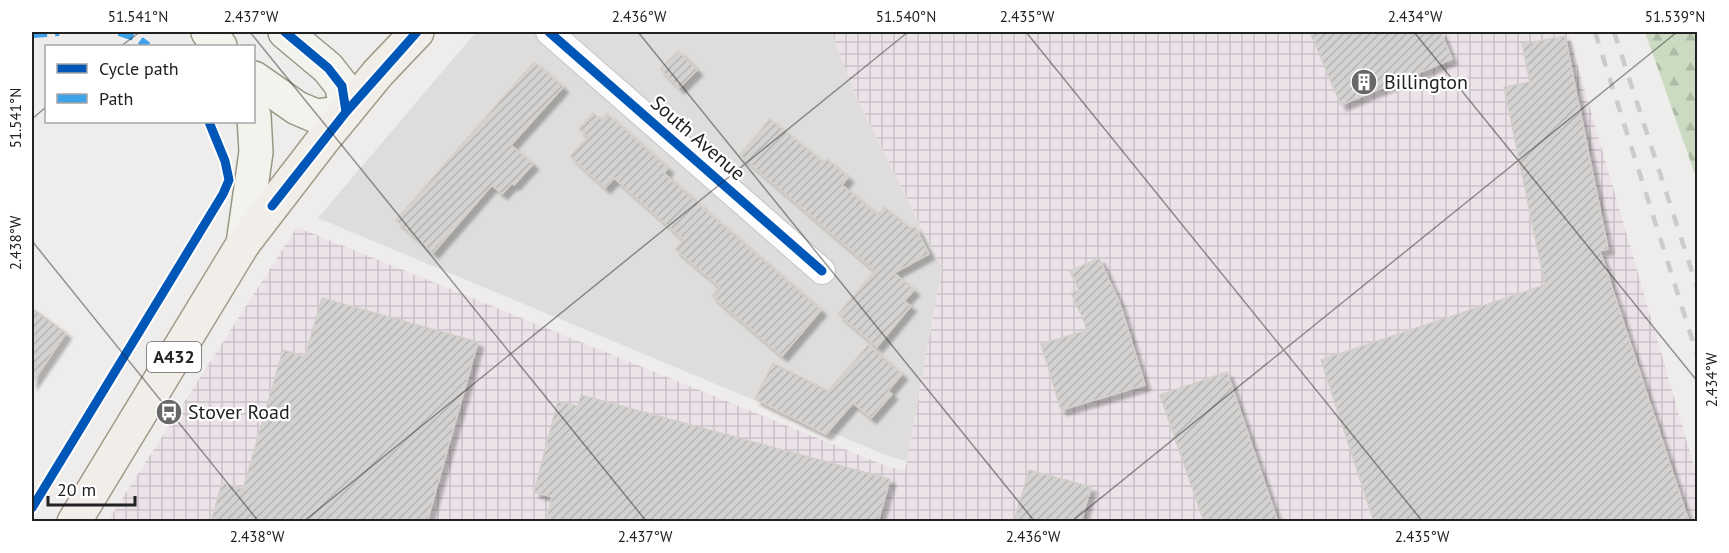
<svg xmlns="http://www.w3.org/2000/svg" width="1729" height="553" viewBox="0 0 1729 553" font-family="'PT Sans',sans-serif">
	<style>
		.residential { fill: #dedddc }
		.industrial { fill: url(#industrial-grid) }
		.forest { fill: url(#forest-firs) }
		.building { fill: url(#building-hatch); stroke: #d2cfcc; stroke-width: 1.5; filter: url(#shadow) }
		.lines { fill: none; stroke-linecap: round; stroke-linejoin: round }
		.street-casing { stroke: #c6c5c4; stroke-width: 28 }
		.secondary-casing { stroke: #969883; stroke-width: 36 }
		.primary-casing { stroke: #a49a88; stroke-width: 36 }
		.street { stroke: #fdfcfc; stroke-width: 26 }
		.secondary { stroke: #f3f3ed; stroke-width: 33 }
		.primary { stroke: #f1ede8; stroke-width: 33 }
		.rail { stroke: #cbcbcb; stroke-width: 4.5; stroke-dasharray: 12 12; stroke-linecap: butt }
		.quiet { stroke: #3ea2ea; stroke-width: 8; stroke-dasharray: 15 8; stroke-linecap: butt }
		.cycleway-casing { stroke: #fff; stroke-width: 13 }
		.cycleway { stroke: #0057b8; stroke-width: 9 }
		.ticks { fill: none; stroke: #212121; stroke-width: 1.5; stroke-opacity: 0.45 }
		.labels { text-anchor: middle; stroke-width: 4.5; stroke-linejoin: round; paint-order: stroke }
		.shield { fill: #fff; stroke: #646464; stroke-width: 1.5 }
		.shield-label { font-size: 18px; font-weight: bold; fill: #212121 }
		.poi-label { font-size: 20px; fill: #212121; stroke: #fff; text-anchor: start }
		.street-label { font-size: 20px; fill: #212121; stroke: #fff }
		.neatline { fill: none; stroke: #212121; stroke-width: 2 }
		.ticks-label { font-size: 15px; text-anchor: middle; fill: #212121 }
	</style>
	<defs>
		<pattern id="industrial-grid" width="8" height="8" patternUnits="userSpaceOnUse" patternTransform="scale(1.5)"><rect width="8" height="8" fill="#ece3e9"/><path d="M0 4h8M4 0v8" fill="none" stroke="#cac2c8"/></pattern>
		<pattern id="forest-firs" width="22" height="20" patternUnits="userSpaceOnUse" patternTransform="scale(1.5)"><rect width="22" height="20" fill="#cbdbc2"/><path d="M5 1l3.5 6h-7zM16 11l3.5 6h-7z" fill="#aebca6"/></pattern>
		<pattern id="building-hatch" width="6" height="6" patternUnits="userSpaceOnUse" patternTransform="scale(1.5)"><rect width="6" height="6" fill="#d4d2d0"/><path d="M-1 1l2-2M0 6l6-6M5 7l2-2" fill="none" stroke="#b6b4b2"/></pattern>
		<filter id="shadow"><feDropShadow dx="5.5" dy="5.5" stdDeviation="1.5" flood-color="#0004"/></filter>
	</defs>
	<rect width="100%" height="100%" fill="#efedeb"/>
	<path class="residential" d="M476 32H831L857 98 942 268 907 461 888 456 318 218Z"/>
	<path class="industrial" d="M831 32H1568L1698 480 1697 522H107L297 227 884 465 905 471 942 268 857 98Z"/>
	<path class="forest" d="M1645 32H1697V180Z"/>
	<path class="building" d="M1310 32H1441L1452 59 1341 105Z
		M1565 36 1608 249 1600 251 1689 522H1374L1321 360 1545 285 1504 87 1530 82 1522 44Z
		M678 51 697 70 679 88 660 69Z
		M534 62 563 87 511 145 533 164 514 185 512 183 502 194 492 185 433 253 396 220Z
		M593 113 602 120 607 114 668 168 664 173 705 210 821 310 782 356 712 296 720 287 675 249 684 240 614 178 605 188 570 156 588 137 579 129Z
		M770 119 824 163 827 159 848 177 842 185 878 215 884 207 911 229 915 227 929 254 894 273 914 290 904 301 911 306 877 347 838 314 875 271 740 155Z
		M1099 258 1120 304 1145 385 1061 410 1041 344 1088 330 1071 293 1079 290 1070 271Z
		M322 298 478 342 427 522H211L222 483 243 489 283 350 305 357Z
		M32 308 66 333 32 383Z
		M868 345 902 374 888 391 892 394 871 418 853 403 826 434 755 399 773 363 828 391Z
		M1227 372 1278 522H1204L1160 395Z
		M581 395 890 479 878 522H546L552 497 534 492 558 401 578 406Z
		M1029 470 1091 487 1081 522H1014Z"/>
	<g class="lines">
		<defs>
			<path id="street" d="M549 32 822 271"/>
			<path id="secondary" d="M208 32 220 46
				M254 78 297 108 316 116 346 112 342 86 328 68 285 32
				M243 244 256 152 254 116"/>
			<path id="primary" d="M74 522 243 244 323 140 378 73 417 32"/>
		</defs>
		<use href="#street" class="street-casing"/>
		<use href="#secondary" class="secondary-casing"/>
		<use href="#primary" class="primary-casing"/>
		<use href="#street" class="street"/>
		<use href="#secondary" class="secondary"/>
		<use href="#primary" class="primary"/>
		<path class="rail" d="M1595 32 1698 358
			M1614 32 1698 290"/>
		<path class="quiet" d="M119 32 137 38 148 46
			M32 34 59 32"/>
		<defs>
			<path id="cycleway" d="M285 32 328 68 342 86 346 112
				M549 32 822 271
				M272 206 346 112 417 32
				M32 508 223 194 229 180 225 161 209 122"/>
		</defs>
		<use href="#cycleway" class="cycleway-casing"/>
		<use href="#cycleway" class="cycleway"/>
	</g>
	<path class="ticks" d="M250 32 647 522M638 32 1035 522M1026 32 1423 522M1414 32 1698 382M121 46 140 32M32 119 46 107M32 241 259 522M303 522 908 32M1071 522 1677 32"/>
	<defs>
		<symbol id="building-disc" viewBox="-11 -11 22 22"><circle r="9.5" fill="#696868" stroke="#fff"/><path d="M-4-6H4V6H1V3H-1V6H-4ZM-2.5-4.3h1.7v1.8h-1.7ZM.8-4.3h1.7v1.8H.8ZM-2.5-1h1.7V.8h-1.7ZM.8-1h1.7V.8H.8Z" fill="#fff"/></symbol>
		<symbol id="bus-disc" viewBox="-11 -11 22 22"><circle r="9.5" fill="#696868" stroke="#fff"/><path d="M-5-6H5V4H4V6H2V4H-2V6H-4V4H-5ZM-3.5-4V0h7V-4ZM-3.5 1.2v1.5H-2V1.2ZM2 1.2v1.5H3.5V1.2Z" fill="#fff"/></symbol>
	</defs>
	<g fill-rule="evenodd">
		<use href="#building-disc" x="1349" y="67" width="30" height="30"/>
		<use href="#bus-disc" x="154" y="397" width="30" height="30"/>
	</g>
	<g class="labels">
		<rect class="shield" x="147" y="342" width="54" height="30" rx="4.5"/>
		<g class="shield-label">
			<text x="174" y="363">A432</text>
		</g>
		<g class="poi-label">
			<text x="1384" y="89">Billington</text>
			<text x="188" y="419">Stover Road</text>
		</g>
		<g class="street-label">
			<text transform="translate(698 138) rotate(41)" y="7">South Avenue</text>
		</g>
	</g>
	<rect width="1729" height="553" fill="none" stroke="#ffffff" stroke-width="66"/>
	<rect x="45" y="45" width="210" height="78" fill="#ffffff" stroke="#a6a6a6" stroke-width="1.5"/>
	<rect x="57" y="64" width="30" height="9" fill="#0057b8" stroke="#a6a6a6" stroke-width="1.5"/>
	<text x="99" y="75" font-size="18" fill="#212121">Cycle path</text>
	<rect x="57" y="94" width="30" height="9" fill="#3ea2ea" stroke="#a6a6a6" stroke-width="1.5"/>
	<text x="99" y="105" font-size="18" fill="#212121">Path</text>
	<path d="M48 496v9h87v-9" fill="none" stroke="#212121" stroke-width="3"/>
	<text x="57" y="496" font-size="18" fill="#212121" stroke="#ffffff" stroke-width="4.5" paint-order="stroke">20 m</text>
	<rect x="33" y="33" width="1663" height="487" class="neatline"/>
	<g class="ticks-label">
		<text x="138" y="22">51.541°N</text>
		<text x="251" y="22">2.437°W</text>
		<text x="639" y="22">2.436°W</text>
		<text x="906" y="22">51.540°N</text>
		<text x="1027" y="22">2.435°W</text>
		<text x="1415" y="22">2.434°W</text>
		<text x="1675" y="22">51.539°N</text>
		<text transform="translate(16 118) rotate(-90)" y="5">51.541°N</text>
		<text transform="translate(16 243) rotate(-90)" y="5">2.438°W</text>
		<text transform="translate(1712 380) rotate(-90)" y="5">2.434°W</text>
		<text x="257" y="542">2.438°W</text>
		<text x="645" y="542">2.437°W</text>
		<text x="1033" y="542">2.436°W</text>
		<text x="1422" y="542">2.435°W</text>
	</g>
</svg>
